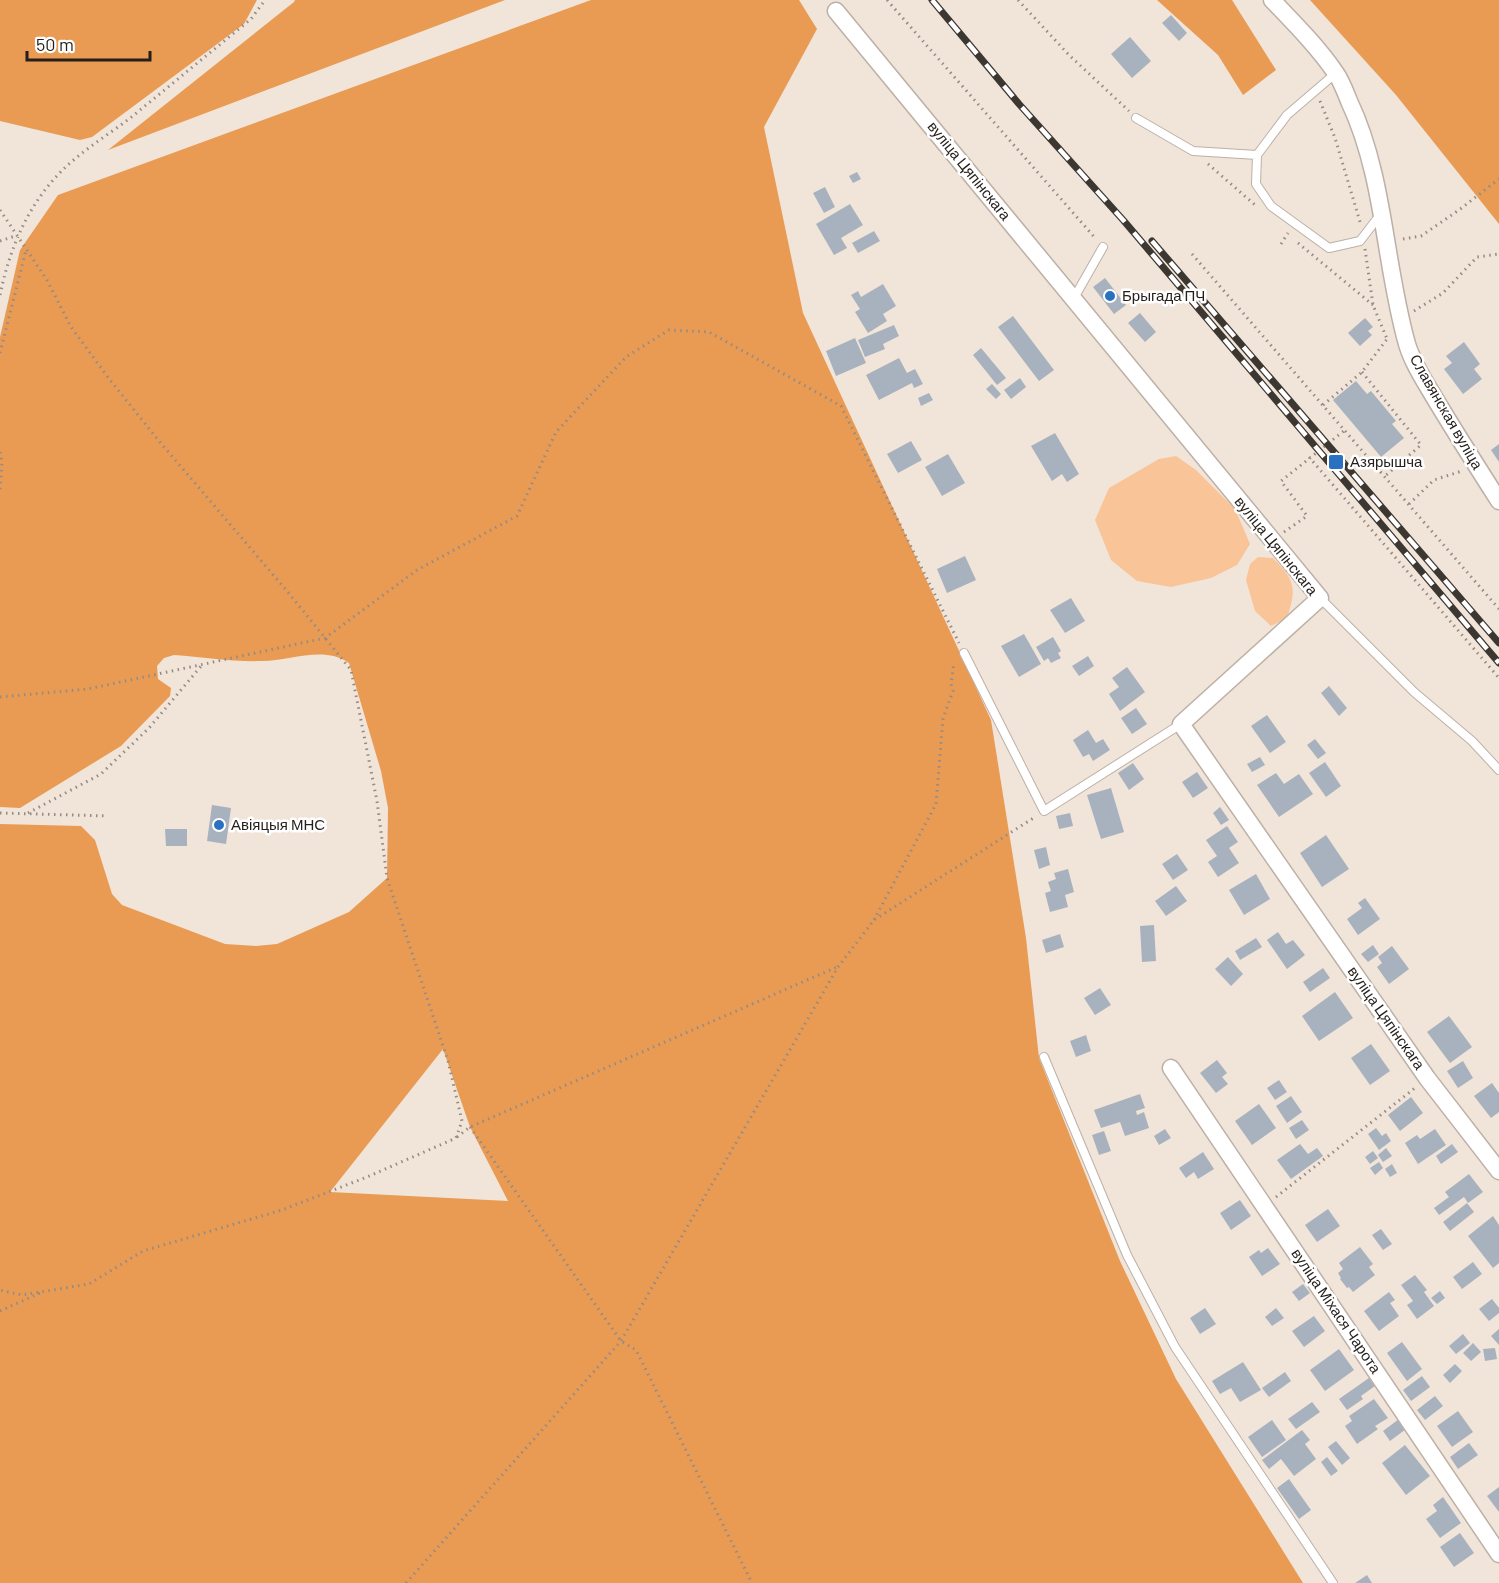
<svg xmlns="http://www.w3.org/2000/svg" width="1499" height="1583" viewBox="0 0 1499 1583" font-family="Barlow,sans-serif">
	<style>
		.green { fill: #f9c497 }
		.forest { fill: #e99b53; fill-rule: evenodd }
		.building { fill: #a8b2be }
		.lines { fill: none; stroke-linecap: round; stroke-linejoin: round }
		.service-casing { stroke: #bdb0a6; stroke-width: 10 }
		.minor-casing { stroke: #bdb0a6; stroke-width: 19 }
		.path { stroke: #958b83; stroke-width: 3; stroke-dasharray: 1.5 4.5; stroke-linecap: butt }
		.service { stroke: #fff; stroke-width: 8 }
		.minor { stroke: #fff; stroke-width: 16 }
		.rail-casing { stroke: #3d3732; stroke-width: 7 }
		.rail { stroke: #fff; stroke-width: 4.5; stroke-dasharray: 14; stroke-linecap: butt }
		.poi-dot { fill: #2b71c2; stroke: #fff; stroke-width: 2 }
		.labels { text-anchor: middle; stroke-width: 5; stroke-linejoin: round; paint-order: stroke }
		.street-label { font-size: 15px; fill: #241f1b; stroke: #fff }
		.poi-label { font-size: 15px; fill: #241f1b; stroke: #fff; text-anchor: start }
	</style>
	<rect width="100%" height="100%" fill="#f1e4d9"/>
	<path class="green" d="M1176 456 1196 470 1235 509 1250 544 1237 565 1211 578 1171 587 1137 581 1111 560 1095 520 1109 488 1159 459Z
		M1258 557 1273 558C1295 580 1297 588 1287 618L1271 626 1255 611 1246 580 1250 564Z"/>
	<path class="forest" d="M0 0H257L244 24 92 137 80 140 0 121Z
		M295 0H505L108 150 294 2Z
		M591 0H799L817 29 764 127 803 313 991 720 1026 938 1039 1058 1120 1261 1176 1379 1303 1583H0V824L81 826 95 840 112 894 122 905 225 944 256 946 277 944 349 912 387 878 388 808 381 771 349 663C324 645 290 661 262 661 233 662 203 657 174 655L164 658 157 666 158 679 171 688 170 696 121 746 20 808 0 807V337L20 250 58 195ZM443 1049 470 1127 508 1201 330 1192Z
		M1157 0H1232L1276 70 1243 95 1218 55Z
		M1310 0H1499V224L1396 95Z"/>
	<path class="building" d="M1171 15 1187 33 1179 41 1162 23Z
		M1130 37 1151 61 1132 78 1111 54Z
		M857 172 861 179 853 183 849 176Z
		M825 187 835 207 824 213 813 193Z
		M850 204 863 225 841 238 847 248 834 255 816 224Z
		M874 231 880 241 858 253 852 243Z
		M1105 278 1126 305 1114 314 1093 287Z
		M883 284 896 306 883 314 887 321 868 333 855 312 860 309 851 295 858 291 861 297Z
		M1140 313 1156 332 1145 342 1128 323Z
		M1013 316 1054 370 1039 381 998 327Z
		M1365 318 1373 327 1368 331 1372 335 1360 346 1348 333Z
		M894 325 899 336 883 344 885 349 865 357 858 340Z
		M855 338 866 363 836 376 826 351Z
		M1464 342 1480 364 1474 369 1482 379 1463 394 1444 369 1452 363 1446 356Z
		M981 348 1006 378 997 385 973 355Z
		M899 358 907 373 915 369 923 384 914 388 912 383 879 400 866 375Z
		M1020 378 1026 387 1011 399 1004 390Z
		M1356 381 1367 394 1371 391 1396 421 1392 424 1404 438 1381 457 1333 400Z
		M992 384 1001 394 996 399 986 389Z
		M929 393 933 400 921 406 918 398Z
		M1055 433 1079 474 1067 482 1062 474 1052 481 1031 446Z
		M911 441 922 460 898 473 887 454Z
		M1499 444V462L1491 450Z
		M948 454 965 483 942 496 925 467Z
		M965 556 976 580 947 593 937 569Z
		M1071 598 1085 621 1065 633 1050 610Z
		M1024 634 1041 664 1019 677 1001 646Z
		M1053 637 1061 651 1058 653 1061 658 1051 663 1048 658 1044 661 1036 647Z
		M1088 656 1094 666 1079 676 1072 666Z
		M1127 667 1145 692 1120 711 1109 694 1119 687 1112 678Z
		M1329 686 1347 708 1339 716 1321 693Z
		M1136 708 1147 724 1132 734 1121 718Z
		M1267 715 1286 742 1270 753 1251 726Z
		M1088 730 1096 743 1103 739 1110 750 1093 761 1089 754 1083 757 1073 740Z
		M1315 739 1326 753 1318 759 1307 745Z
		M1260 757 1265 765 1252 772 1247 764Z
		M1325 762 1341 786 1326 797 1309 773Z
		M1133 763 1144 779 1129 790 1118 773Z
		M1197 772 1208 788 1193 798 1182 782Z
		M1276 773 1284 784 1299 774 1313 794 1279 817 1257 785Z
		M1111 788 1124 832 1101 839 1087 795Z
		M212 805 231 808 226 844 207 841Z
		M1220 807 1229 820 1221 825 1213 813Z
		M1070 813 1073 826 1059 829 1056 816Z
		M1227 826 1238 842 1229 848 1239 863 1218 877 1208 862 1217 856 1206 840Z
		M165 829H187V846H166Z
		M1326 835 1349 869 1322 887 1300 853Z
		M1046 847 1050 865 1039 869 1034 850Z
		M1177 854 1188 870 1173 880 1162 864Z
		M1068 869 1074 892 1065 895 1068 907 1050 912 1045 893 1051 891 1048 882 1056 879 1054 873Z
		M1256 874 1270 899 1244 915 1229 890Z
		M1176 886 1187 901 1166 916 1155 901Z
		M1365 898 1380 919 1358 935 1347 919 1362 908 1358 903Z
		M1154 925 1156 961 1142 962 1140 926Z
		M1278 932 1286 944 1293 940 1305 955 1287 969 1267 940Z
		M1060 934 1064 947 1046 953 1042 940Z
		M1256 938 1262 947 1240 960 1235 951Z
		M1373 945 1379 954 1368 962 1361 954Z
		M1392 946 1409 969 1389 984 1377 967 1382 963 1378 957Z
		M1228 957 1243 974 1231 986 1215 969Z
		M1323 968 1330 978 1310 992 1303 982Z
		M1100 988 1111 1005 1095 1015 1084 998Z
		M1335 992 1353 1018 1319 1041 1302 1016Z
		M1449 1016 1472 1047 1450 1063 1427 1032Z
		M1086 1035 1091 1051 1076 1057 1070 1041Z
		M1371 1044 1390 1071 1370 1085 1351 1058Z
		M1217 1060 1227 1073 1222 1077 1228 1084 1216 1093 1200 1073Z
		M1463 1061 1473 1078 1458 1088 1447 1071Z
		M1279 1080 1287 1092 1275 1100 1267 1088Z
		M1492 1083 1499 1093V1112L1491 1118 1474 1096Z
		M1140 1094 1145 1108 1136 1111 1137 1115 1144 1112 1149 1128 1125 1136 1120 1122 1101 1128 1094 1110Z
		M1291 1096 1302 1112 1287 1123 1276 1106Z
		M1411 1097 1423 1113 1400 1131 1388 1115Z
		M1259 1104 1276 1128 1252 1145 1235 1121Z
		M1302 1120 1309 1130 1296 1139 1289 1128Z
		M1376 1128 1382 1136 1386 1133 1391 1141 1379 1150 1368 1134Z
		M1165 1129 1171 1138 1159 1145 1154 1136Z
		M1435 1129 1446 1145 1418 1164 1405 1143 1417 1135 1420 1139Z
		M1104 1131 1111 1151 1099 1155 1092 1135Z
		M1300 1144 1308 1154 1317 1148 1323 1156 1291 1179 1277 1160Z
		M1452 1144 1458 1152 1441 1164 1436 1156Z
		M1386 1148 1392 1156 1383 1162 1378 1155Z
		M1373 1151 1378 1158 1370 1164 1365 1157Z
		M1203 1152 1214 1169 1198 1179 1194 1172 1186 1178 1179 1168Z
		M1379 1162 1383 1168 1375 1175 1370 1168Z
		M1392 1164 1397 1173 1390 1177 1385 1169Z
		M1469 1174 1483 1192 1468 1203 1464 1197 1439 1215 1434 1208 1449 1197 1445 1192Z
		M1240 1200 1251 1216 1231 1230 1220 1213Z
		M1467 1203 1474 1212 1450 1231 1443 1222Z
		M1328 1209 1340 1226 1317 1242 1305 1225Z
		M1493 1216 1499 1225V1263L1493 1268 1468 1236Z
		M1381 1229 1392 1244 1383 1250 1372 1235Z
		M1360 1247 1373 1264 1369 1267 1375 1275 1353 1292 1349 1287 1347 1288 1340 1279 1341 1278 1338 1273 1343 1269 1339 1263Z
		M1268 1248 1280 1264 1262 1276 1249 1257 1259 1250 1261 1253Z
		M1473 1262 1482 1274 1462 1289 1453 1277Z
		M1415 1275 1427 1290 1424 1292 1434 1306 1417 1319 1407 1305 1413 1301 1401 1285Z
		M1303 1284 1310 1293 1299 1301 1292 1292Z
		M1440 1291 1445 1298 1437 1304 1431 1298Z
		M1389 1292 1395 1300 1390 1303 1399 1316 1379 1331 1364 1311Z
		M1492 1299 1499 1308V1313L1489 1321 1479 1309Z
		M1205 1308 1216 1324 1200 1334 1190 1318Z
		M1276 1308 1284 1318 1272 1326 1265 1317Z
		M1314 1316 1325 1331 1304 1347 1292 1331Z
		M1499 1329V1345L1491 1336Z
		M1463 1334 1470 1343 1456 1354 1449 1346Z
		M1402 1342 1422 1369 1407 1381 1387 1353Z
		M1473 1343 1481 1352 1471 1361 1463 1353Z
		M1495 1348 1497 1359 1485 1361 1483 1349Z
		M1339 1349 1354 1370 1325 1391 1310 1370Z
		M1243 1362 1261 1390 1240 1402 1231 1388 1220 1394 1212 1381Z
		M1455 1364 1462 1371 1450 1383 1443 1375Z
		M1285 1372 1291 1381 1269 1397 1262 1388Z
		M1422 1376 1430 1387 1411 1401 1403 1390Z
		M1369 1378 1375 1386 1361 1396 1363 1399 1347 1410 1339 1399Z
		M1435 1396 1443 1406 1425 1420 1417 1410Z
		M1374 1399 1388 1418 1375 1426 1378 1429 1357 1444 1345 1426 1352 1421 1349 1416Z
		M1312 1402 1320 1412 1296 1429 1288 1419Z
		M1458 1411 1473 1432 1452 1447 1437 1426Z
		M1399 1419 1406 1429 1390 1441 1383 1431Z
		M1272 1420 1286 1440 1262 1457 1248 1437Z
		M1302 1430 1310 1440 1305 1444 1316 1459 1294 1476 1281 1459 1269 1469 1262 1460Z
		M1336 1441 1350 1458 1342 1465 1328 1447Z
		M1469 1443 1478 1455 1458 1469 1450 1457Z
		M1405 1445 1430 1476 1406 1495 1382 1463Z
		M1327 1457 1338 1471 1331 1476 1321 1462Z
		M1289 1479 1311 1510 1299 1519 1277 1488Z
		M1499 1487V1512L1487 1496Z
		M1443 1497 1461 1523 1440 1538 1426 1519 1437 1511 1433 1505Z
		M1460 1533 1474 1553 1454 1567 1440 1547Z
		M1367 1575 1372 1583H1355Z"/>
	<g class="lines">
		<defs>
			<path id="service" d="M1336 73 1287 115 1257 155 1256 184 1271 206 1329 248 1360 241 1380 215
				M1136 118 1193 151 1257 155
				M1074 298 1103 247
				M1320 598 1414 692 1472 741 1499 770
				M964 653 1044 811 1181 724
				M1044 1057 1127 1255 1175 1347 1333 1583"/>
			<path id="minor" d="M1272 0C1294 23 1317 46 1335 72 1341 80 1345 91 1349 101 1385 177 1384 263 1407 344 1412 361 1422 377 1431 392 1453 429 1476 465 1499 501
				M836 11 1320 598 1181 724 1427 1078 1499 1171
				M1171 1068 1499 1554"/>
		</defs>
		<use href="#service" class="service-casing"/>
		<use href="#minor" class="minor-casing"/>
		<path class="path" d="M887 0 1096 239
			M1018 0 1069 55 1129 111
			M1320 101 1335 138 1360 222
			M1208 164 1255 205
			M0 210 47 280 71 327 110 380 159 441 287 591 351 670 377 801 387 878 448 1061 462 1121 456 1138 367 1177 282 1210 143 1251 89 1284 22 1295 0 1290
			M1403 239 1421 236 1459 210 1499 179
			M0 241 15 236
			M1298 243 1373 305
			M1281 244 1288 233
			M1365 249 1373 305 1387 339
			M1192 254 1499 609
			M0 295C11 242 33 193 76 158 94 143 115 130 134 115 173 83 212 51 251 19L265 0
			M1414 311 1443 293 1477 257 1499 254
			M0 353 26 250
			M1362 372 1421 445 1385 476
			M1323 405 1362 372 1387 339
			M0 452 2 462 0 491
			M1309 457 1499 678
			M1409 504 1434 480 1462 471
			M1284 532 1307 516 1281 481 1345 430
			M0 697 88 689 325 638 417 570 517 516 556 432 626 357 669 330 709 332 841 406 959 643
			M0 813 108 816
			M28 813 101 774 149 728 202 665
			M874 920 936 804 943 718 953 691 951 684 954 662
			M470 1127 621 1341 636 1350 752 1583
			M457 1137 470 1127 837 967
			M1276 1197 1415 1088
			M0 1311 40 1293
			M406 1583 621 1341 838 967 874 920 1035 817"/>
		<use href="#service" class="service"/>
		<use href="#minor" class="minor"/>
		<defs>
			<path id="rail" d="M932 0 1019 104 1124 221 1499 663
				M1152 241 1499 643"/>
		</defs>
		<use href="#rail" class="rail-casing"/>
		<use href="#rail" class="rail"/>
	</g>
	<g class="poi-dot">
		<circle cx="1110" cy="296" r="6"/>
		<rect x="1328" y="454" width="16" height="16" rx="3"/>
		<circle cx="219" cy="825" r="6"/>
	</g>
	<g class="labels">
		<g class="street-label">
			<text transform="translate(969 171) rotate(51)" y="5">вуліца Цяпінскага</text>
			<text transform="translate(1446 412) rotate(60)" y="5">Славянская вуліца</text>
			<text transform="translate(1276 546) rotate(51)" y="5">вуліца Цяпінскага</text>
			<text transform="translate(1386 1018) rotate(55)" y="5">вуліца Цяпінскага</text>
			<text transform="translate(1336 1311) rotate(56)" y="5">вуліца Міхася Чарота</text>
		</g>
		<g class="poi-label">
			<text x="1122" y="301">Брыгада ПЧ</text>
			<text x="1350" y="467">Азярышча</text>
			<text x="231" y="830">Авіяцыя МНС</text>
		</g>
	</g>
	<path d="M27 51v9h123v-9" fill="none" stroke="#241f1b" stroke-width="3"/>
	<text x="36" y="51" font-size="18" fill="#241f1b" stroke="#ffffff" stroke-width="4.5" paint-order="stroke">50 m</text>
</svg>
